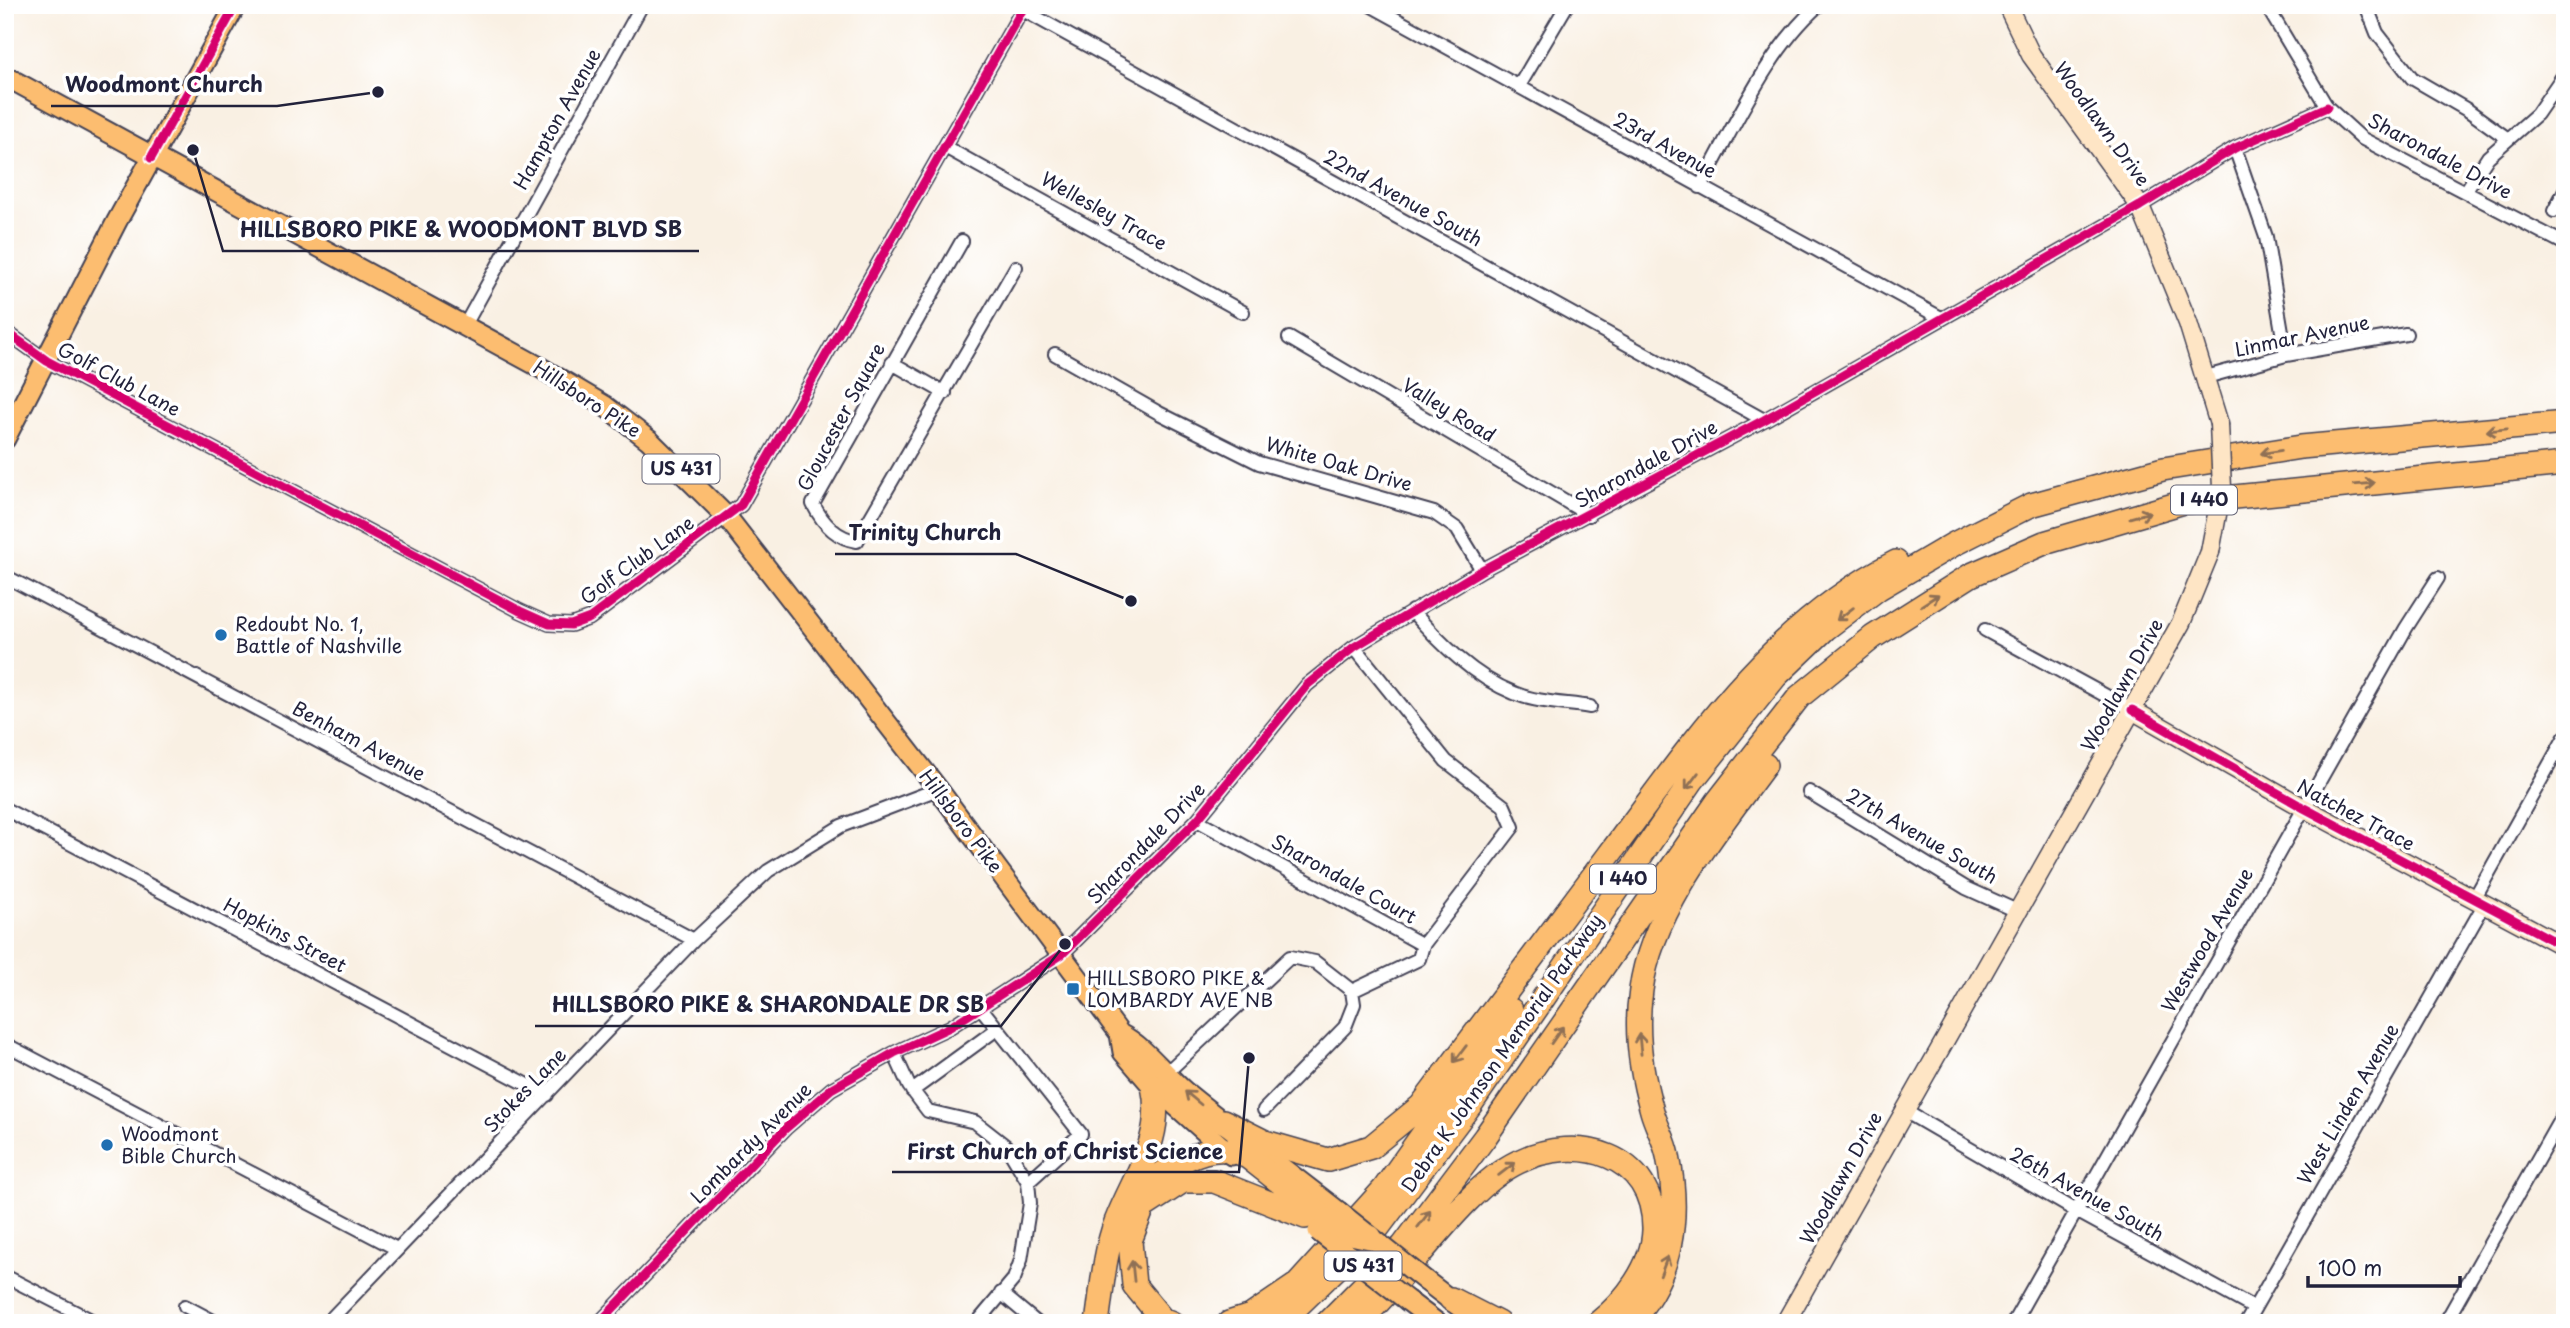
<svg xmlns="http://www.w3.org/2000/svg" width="2570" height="1328" viewBox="0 0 2570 1328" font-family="'Playpen Sans',sans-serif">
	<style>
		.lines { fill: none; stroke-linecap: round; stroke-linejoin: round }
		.street-casing { stroke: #424154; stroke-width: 16 }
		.secondary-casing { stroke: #424154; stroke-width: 21 }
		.primary-casing { stroke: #424154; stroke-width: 23 }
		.highway-casing { stroke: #424154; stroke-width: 26 }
		.street { stroke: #fff; stroke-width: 12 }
		.secondary { stroke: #fee5c5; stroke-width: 18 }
		.primary { stroke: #fcbd6f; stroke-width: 19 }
		.highway { stroke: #fcbd6f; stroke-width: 23 }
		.secondary-bridge-casing { stroke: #424154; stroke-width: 21; stroke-linecap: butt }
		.primary-bridge-casing { stroke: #424154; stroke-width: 23; stroke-linecap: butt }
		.highway-bridge-casing { stroke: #424154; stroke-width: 26; stroke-linecap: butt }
		.secondary-bridge { stroke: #fee5c5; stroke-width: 18 }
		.primary-bridge { stroke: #fcbd6f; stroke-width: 19 }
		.highway-bridge { stroke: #fcbd6f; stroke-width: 23 }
		.cycleway-casing { stroke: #fff; stroke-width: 13 }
		.cycleway { stroke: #d6006c; stroke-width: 9 }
		.oneway { stroke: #8f7055 }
		.poi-dot { fill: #1f6fb2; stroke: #fff; stroke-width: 2.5 }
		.labels { text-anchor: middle; stroke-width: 7; stroke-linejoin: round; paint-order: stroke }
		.shield { fill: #fff; stroke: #646476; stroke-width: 2 }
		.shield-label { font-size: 18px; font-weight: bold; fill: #22223b }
		.street-label { font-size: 19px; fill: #22223b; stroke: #fff }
		.poi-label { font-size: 19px; fill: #22223b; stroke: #fff; text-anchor: start }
		.leader { fill: none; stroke: #22223b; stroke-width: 2.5 }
		.callout-dot { fill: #22223b; stroke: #fff; stroke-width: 2.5 }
		.callout-label { font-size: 21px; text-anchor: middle; font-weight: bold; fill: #22223b; stroke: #fff; stroke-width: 7; stroke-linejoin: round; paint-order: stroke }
	</style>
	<rect width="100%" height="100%" fill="#fff"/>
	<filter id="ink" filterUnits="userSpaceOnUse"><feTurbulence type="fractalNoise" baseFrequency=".0143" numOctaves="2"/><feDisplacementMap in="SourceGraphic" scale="14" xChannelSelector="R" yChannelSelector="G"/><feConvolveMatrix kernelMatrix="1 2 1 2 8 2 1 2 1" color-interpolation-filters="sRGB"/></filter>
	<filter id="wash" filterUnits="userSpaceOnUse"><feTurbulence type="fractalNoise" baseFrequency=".00686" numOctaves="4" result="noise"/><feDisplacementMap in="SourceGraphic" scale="28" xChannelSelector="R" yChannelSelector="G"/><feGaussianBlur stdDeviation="1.57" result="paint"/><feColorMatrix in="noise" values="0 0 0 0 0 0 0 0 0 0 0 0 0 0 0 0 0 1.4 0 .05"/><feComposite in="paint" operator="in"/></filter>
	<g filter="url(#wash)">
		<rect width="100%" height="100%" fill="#f9f0e3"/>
	</g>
	<g filter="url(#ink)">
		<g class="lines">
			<defs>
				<path id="street" d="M1370 5 1941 318
					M2266 5 2327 107 2361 138 2565 244
					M2366 5 2377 33 2412 78 2469 111 2508 139
					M1023 10 1764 420
					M1519 86 1567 5
					M945 147 1243 312
					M2235 148 2266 237 2286 355
					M1700 187C1734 128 1767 50 1819 5
					M2466 191 2488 157 2537 114 2565 73
					M2554 211 2565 190
					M962 241 813 504C822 522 835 538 857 541L1016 267
					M465 325 642 5
					M5 331 47 361 520 611 549 624 571 625 590 618 741 505 1025 5
					M1289 338 1589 515
					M1055 354 1159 413 1259 463 1434 513 1457 529 1482 570
					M892 363 945 393
					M2206 377 2286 355 2406 334
					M5 576 694 940
					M1412 611C1440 643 1474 677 1514 693 1537 703 1567 703 1590 707
					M1985 630 2132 710
					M1809 792 1966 888 2017 911
					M5 809 547 1095
					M1197 820 1423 945
					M2474 899 2565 737
					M1352 991 1419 959 1423 945 1513 827 1504 806 1446 761 1354 647
					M981 1008 1081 1134 1028 1182
					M5 1044 397 1249
					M894 1053 909 1086 928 1111 975 1122 1007 1147 1028 1182 1030 1203 1021 1260 1014 1279 977 1323
					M1162 1077 1290 957 1315 962 1352 991 1354 1004 1345 1027 1264 1110
					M912 1091 997 1029
					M1903 1110 2078 1212 2254 1308
					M5 1276 97 1323
					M1001 1293 1037 1323
					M185 1306 217 1323
					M327 1323 694 940 768 871 841 826 938 789
					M599 1323 786 1128 831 1089 894 1053 950 1027 1061 955 1197 820 1307 685 1354 647 1482 570 1764 420 2140 206 2235 148 2327 107
					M2013 1323 2406 628 2438 578
					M2246 1323 2484 905
					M2445 1323 2565 1111"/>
				<path id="secondary" d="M2007 5 2031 55 2140 206 2188 323 2219 424
					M2132 710 2304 808 2565 947
					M1785 1323 2181 623 2210 552"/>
				<path id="primary" d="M5 76 536 365 605 406 649 440 727 517 938 789 1120 1034C1145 1047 1163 1073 1184 1091 1234 1132 1287 1171 1338 1211
					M5 439 117 221 236 5
					M1120 1034 1123 1052 1148 1081 1231 1155
					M1426 1281 1461 1308
					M1408 1301 1437 1323"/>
				<path id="highway" d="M1223 1121 1265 1142 1328 1160 1371 1147 1421 1106C1484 1022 1546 938 1609 855 1691 745 1770 626 1896 562
					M1130 1201C1158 1173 1211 1132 1249 1158L1323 1216
					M1451 1299 1498 1323
					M1097 1323C1102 1291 1104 1253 1116 1222 1134 1175 1165 1139 1153 1086
					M1172 1323 1162 1319 1134 1285 1130 1241 1143 1207 1183 1181H1214L1305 1217
					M1229 1323 1251 1316 1298 1284 1384 1189 1511 1010
					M1280 1323 1377 1229 1471 1104 1692 781 1776 676 1825 629 1879 588 1954 544 2031 505 2163 469 2301 447 2565 423
					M1327 1323 1403 1246 1485 1137 1718 801 1799 697 1873 637 1971 575 2044 543 2184 502 2565 464
					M1357 1323C1406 1280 1463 1188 1518 1162 1577 1133 1655 1153 1654 1230 1653 1266 1625 1302 1598 1323
					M1628 1323C1673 1278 1680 1216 1668 1156 1665 1140 1656 1126 1652 1111 1641 1073 1635 1029 1641 990 1651 910 1718 829 1765 765"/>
			</defs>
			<use href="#street" class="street-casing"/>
			<use href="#secondary" class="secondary-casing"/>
			<use href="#primary" class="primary-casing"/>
			<use href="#highway" class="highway-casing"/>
			<use href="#street" class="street"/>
			<use href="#secondary" class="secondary"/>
			<use href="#primary" class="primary"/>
			<use href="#highway" class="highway"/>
			<defs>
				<path id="secondary-bridge" d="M2210 552 2222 488 2219 424"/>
				<path id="primary-bridge" d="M1338 1211 1426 1281
					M1318 1231 1408 1301"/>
				<path id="highway-bridge" d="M1328 1220 1351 1233 1370 1237"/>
			</defs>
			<use href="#secondary-bridge" class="secondary-bridge-casing"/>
			<use href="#primary-bridge" class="primary-bridge-casing"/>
			<use href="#highway-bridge" class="highway-bridge-casing"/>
			<use href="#secondary-bridge" class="secondary-bridge"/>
			<use href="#primary-bridge" class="primary-bridge"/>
			<use href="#highway-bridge" class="highway-bridge"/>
			<defs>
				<path id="cycleway" d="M151 158 236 5
					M5 331 47 361 520 611 549 624 571 625 590 618 741 505 1025 5
					M2132 710 2304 808 2565 947
					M599 1323 786 1128 831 1089 894 1053 950 1027 1061 955 1197 820 1307 685 1354 647 1482 570 1764 420 2140 206 2235 148 2327 107"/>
			</defs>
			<use href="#cycleway" class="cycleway-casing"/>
			<use href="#cycleway" class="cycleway"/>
		</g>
		<defs><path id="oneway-shaft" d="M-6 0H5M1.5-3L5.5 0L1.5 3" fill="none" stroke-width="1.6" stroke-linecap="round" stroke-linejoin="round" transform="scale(1.75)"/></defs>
		<g class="oneway">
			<use href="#oneway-shaft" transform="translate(2497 430) rotate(174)"/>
			<use href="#oneway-shaft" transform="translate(2271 452) rotate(171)"/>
			<use href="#oneway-shaft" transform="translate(2364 484) rotate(-5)"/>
			<use href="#oneway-shaft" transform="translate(2140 515) rotate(-16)"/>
			<use href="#oneway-shaft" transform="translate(1930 600) rotate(-33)"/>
			<use href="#oneway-shaft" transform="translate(1845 614) rotate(143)"/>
			<use href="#oneway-shaft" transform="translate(1692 781) rotate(127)"/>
			<use href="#oneway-shaft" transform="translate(1557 1035) rotate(-55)"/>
			<use href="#oneway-shaft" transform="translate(1640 1044) rotate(-96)"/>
			<use href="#oneway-shaft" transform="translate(1460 1054) rotate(127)"/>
			<use href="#oneway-shaft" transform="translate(1193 1098) rotate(-140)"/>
			<use href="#oneway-shaft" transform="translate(1507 1169) rotate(-37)"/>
			<use href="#oneway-shaft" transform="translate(1424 1219) rotate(-53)"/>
			<use href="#oneway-shaft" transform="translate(1664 1266) rotate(-69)"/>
			<use href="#oneway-shaft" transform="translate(1133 1271) rotate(-96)"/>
		</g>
	</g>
	<g class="poi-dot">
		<circle cx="221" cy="635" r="7"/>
		<rect x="1066" y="982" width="14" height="14" rx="3.5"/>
		<circle cx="107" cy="1145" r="7"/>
	</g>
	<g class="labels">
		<g class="shield">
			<rect x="642.5" y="454.5" width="77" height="29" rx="5"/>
			<rect x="2171" y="485.5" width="66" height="29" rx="5"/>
			<rect x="1590" y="864.5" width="66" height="29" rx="5"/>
			<rect x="1324.5" y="1251.5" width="77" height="29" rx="5"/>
		</g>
		<g class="shield-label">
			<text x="681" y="475">US 431</text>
			<text x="2204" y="506">I 440</text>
			<text x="1623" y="885">I 440</text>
			<text x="1363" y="1272">US 431</text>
		</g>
		<g class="street-label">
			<text transform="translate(557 119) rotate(-61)" y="7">Hampton Avenue</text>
			<text transform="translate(2102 124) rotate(54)" y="7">Woodlawn Drive</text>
			<text transform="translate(1665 145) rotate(29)" y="7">23rd Avenue</text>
			<text transform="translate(2440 156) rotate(28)" y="7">Sharondale Drive</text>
			<text transform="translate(1403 198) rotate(29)" y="7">22nd Avenue South</text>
			<text transform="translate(1104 211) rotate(29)" y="7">Wellesley Trace</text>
			<text transform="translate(2302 336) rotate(-12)" y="7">Linmar Avenue</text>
			<text transform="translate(119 379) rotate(28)" y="7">Golf Club Lane</text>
			<text transform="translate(587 399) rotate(33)" y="7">Hillsboro Pike</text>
			<text transform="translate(1449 410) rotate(31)" y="7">Valley Road</text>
			<text transform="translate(841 417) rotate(-62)" y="7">Gloucester Square</text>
			<text transform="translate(1339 464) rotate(16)" y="7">White Oak Drive</text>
			<text transform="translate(1646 464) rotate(-29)" y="7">Sharondale Drive</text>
			<text transform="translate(637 560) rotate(-36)" y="7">Golf Club Lane</text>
			<text transform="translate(2122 685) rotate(-61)" y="7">Woodlawn Drive</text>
			<text transform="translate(359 741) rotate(28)" y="7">Benham Avenue</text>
			<text transform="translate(2356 815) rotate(28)" y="7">Natchez Trace</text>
			<text transform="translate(961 821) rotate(53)" y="7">Hillsboro Pike</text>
			<text transform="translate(1922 836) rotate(30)" y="7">27th Avenue South</text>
			<text transform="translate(1146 843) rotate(-46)" y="7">Sharondale Drive</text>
			<text transform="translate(1344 879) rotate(29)" y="7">Sharondale Court</text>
			<text transform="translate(285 935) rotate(28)" y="7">Hopkins Street</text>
			<text transform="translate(2207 940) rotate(-60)" y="7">Westwood Avenue</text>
			<text transform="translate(1502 1053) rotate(-55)" y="7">Debra K Johnson Memorial Parkway</text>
			<text transform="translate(525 1090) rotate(-46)" y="7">Stokes Lane</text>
			<text transform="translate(2348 1104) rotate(-60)" y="7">West Linden Avenue</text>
			<text transform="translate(751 1143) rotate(-45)" y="7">Lombardy Avenue</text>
			<text transform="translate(1841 1178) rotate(-61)" y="7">Woodlawn Drive</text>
			<text transform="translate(2087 1194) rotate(29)" y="7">26th Avenue South</text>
		</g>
		<g class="poi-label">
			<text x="235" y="631">Redoubt No. 1,<tspan x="235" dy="22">Battle of Nashville</tspan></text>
			<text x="1087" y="985">HILLSBORO PIKE &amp;<tspan x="1087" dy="22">LOMBARDY AVE NB</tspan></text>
			<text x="121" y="1141">Woodmont<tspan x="121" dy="22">Bible Church</tspan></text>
		</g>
	</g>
	<path class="leader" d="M378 92L277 106H51M193 150L223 251H699M1131 601L1016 554H835M1065 944L1001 1026H535M1249 1058L1239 1172H892"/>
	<g class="callout-dot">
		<circle cx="378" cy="92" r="7"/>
		<circle cx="193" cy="150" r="7"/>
		<circle cx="1131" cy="601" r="7"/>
		<circle cx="1065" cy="944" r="7"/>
		<circle cx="1249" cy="1058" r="7"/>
	</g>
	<g class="callout-label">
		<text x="164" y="92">Woodmont Church</text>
		<text x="461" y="237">HILLSBORO PIKE &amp; WOODMONT BLVD SB</text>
		<text x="925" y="540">Trinity Church</text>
		<text x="768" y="1012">HILLSBORO PIKE &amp; SHARONDALE DR SB</text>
		<text x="1065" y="1159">First Church of Christ Science</text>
	</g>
	<rect width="2570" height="1328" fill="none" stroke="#fff" stroke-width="28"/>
	<path d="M2308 1276v10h152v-10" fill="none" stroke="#22223b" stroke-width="3.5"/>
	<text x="2318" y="1276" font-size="21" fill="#22223b" stroke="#ffffff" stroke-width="5" paint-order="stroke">100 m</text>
</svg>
